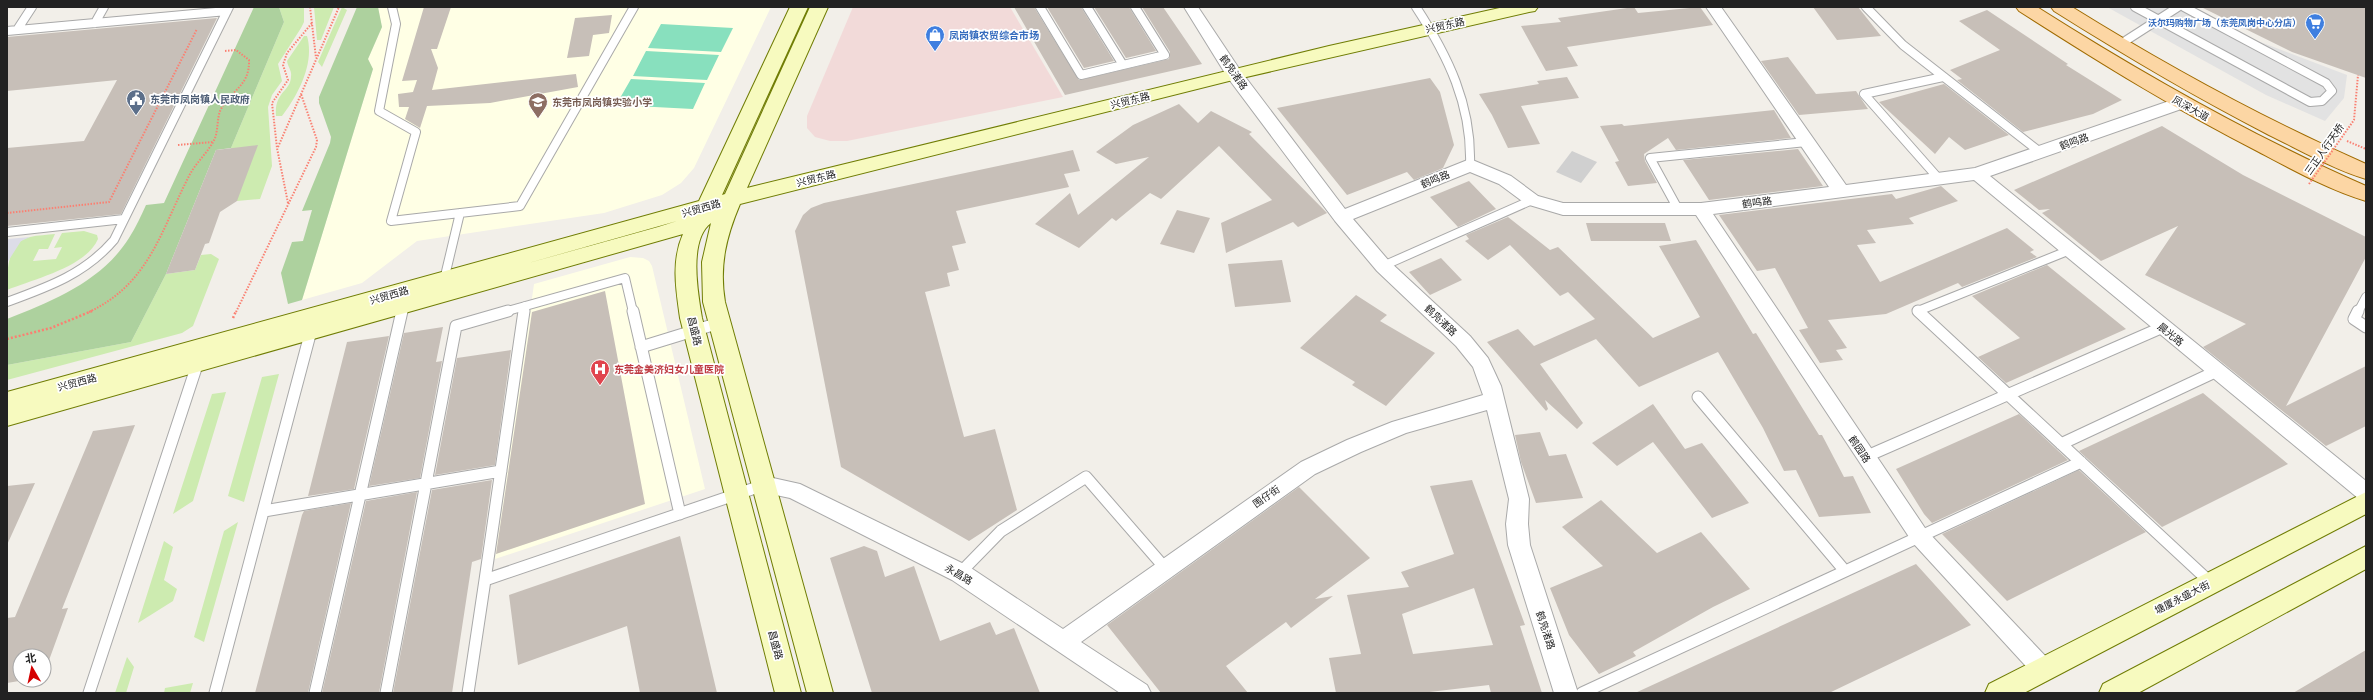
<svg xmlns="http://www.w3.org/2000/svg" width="2373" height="700" viewBox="0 0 2373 700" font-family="Ubuntu,'Noto Sans SC',sans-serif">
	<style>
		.commercial { fill: #f2dad9 }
		.education { fill: #ffffe5 }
		.religious { fill: #d0d0d0 }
		.grass { fill: #cdebb0 }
		.forest { fill: #add19e }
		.pitch { fill: #88e0be }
		.parking { fill: #e2e2e2 }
		.plaza { fill: #dddde8 }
		.building { fill: #c7bfb8; fill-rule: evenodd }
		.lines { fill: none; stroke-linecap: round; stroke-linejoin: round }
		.lane-far1-casing { stroke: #a9a9a9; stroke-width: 10 }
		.lane-casing { stroke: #a9a9a9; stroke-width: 13 }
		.street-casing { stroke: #a9a9a9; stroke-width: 2 }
		.secondary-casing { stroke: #707d05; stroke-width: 2 }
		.primary-casing { stroke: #a06b00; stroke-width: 2 }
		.path-far1 { stroke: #fa8072; stroke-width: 2; stroke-dasharray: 1.5 1.5; stroke-linecap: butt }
		.path { stroke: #fa8072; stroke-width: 2.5; stroke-dasharray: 2 2; stroke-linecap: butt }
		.lane-far1 { stroke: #fff; stroke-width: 8 }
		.lane { stroke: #fff; stroke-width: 11 }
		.street { fill: #fff; fill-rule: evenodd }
		.secondary { fill: #f7fabf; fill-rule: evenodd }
		.primary { fill: #fcd6a4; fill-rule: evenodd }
		.path-bridge { stroke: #fa8072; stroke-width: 2; stroke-dasharray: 1.5 1.5; stroke-linecap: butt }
		.labels { text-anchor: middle; stroke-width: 3.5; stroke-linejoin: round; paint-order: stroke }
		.far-shop-label { font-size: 9px; font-weight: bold; fill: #366cbe; stroke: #fff; text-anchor: end }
		.street-label { font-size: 10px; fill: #222; stroke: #fff }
		.shop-label { font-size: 10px; font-weight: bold; fill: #366cbe; stroke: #fff; text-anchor: start }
		.service-label { font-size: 10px; font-weight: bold; fill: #4e5e75; stroke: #fff; text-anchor: start }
		.education-label { font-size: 10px; font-weight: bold; fill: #785e54; stroke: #fff; text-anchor: start }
		.health-label { font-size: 10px; font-weight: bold; fill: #be3a42; stroke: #fff; text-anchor: start }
	</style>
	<rect width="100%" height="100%" fill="#f2efe9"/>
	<path class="commercial" d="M853 7H1010L1063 97 847 141H830L815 137 807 128V116Z"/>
	<path class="education" d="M378 7H771L694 168 681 183 662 195 604 213 417 241 362 283 302 300 373 69 368 59 382 27Z
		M630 257 643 258 649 261 652 266 705 489 495 559 534 284Z"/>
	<path class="religious" d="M1572 151 1597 162 1581 183 1556 172Z"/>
	<path class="grass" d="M279 7H304V22L301 28 278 64 282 81 272 95 268 107 272 166 260 199 237 201 231 148 284 22Z
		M314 7H334L321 40H317Z
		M342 7 347 10 322 67 318 62Z
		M304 36H307C315 63 298 95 282 116H276C274 91 291 92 291 76 292 71 288 67 287 61Z
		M84 231 97 235 98 239C86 267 34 279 7 290 7 271 7 242 30 237 38 235 47 235 55 234L48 249H39L33 261 56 259 62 247 54 248 62 233Z
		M211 254 219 259 193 326 182 333 7 380V365L131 342 166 274 195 270 201 255Z
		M279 374 244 502 228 496 262 377Z
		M226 392 193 501 173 514 212 394Z
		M238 522 204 642 194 637 224 531Z
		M164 541 173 547 164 580 177 589 173 601 138 623Z
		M127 657 134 667 126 693H115Z
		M193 683 190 693H164L165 688Z"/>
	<path class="forest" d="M254 7H279L284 22 231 148 216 150 166 274 131 342 7 365V319C53 301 102 281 129 238 136 227 141 216 146 205L164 203Z
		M357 7H378L382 27 368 59 373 69 302 300 288 304 281 273 292 242 303 241 312 210 302 211 330 143 331 137 319 103V97Z"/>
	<path class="pitch" d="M661 24 733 28 721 52 648 48Z
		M646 51 719 55 707 80 633 76Z
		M631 79 705 83 693 109 616 105Z"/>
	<path class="parking" d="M2107 7H2192L2255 40 2347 75 2344 98 2325 121 2266 95Z"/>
	<path class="plaza" d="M30 237 21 241 7 263V239Z"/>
	<path class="building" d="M424 7H451L437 49H431L438 68 432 90 576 74 578 87 490 103 427 106 420 128 405 119 409 107H399L398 94 413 92 417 80 402 81Z
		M1014 7H1034L1079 80 1169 59 1170 52 1142 7H1163L1202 64 1065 95Z
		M1047 7H1081L1114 61 1084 68Z
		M1094 7H1129L1156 51 1126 58Z
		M1634 7 1638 13 1700 7 1713 25 1567 47 1578 66 1546 71 1521 26 1561 22 1558 18Z
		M1813 7H1858L1881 36 1837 40Z
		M2201 7H2366V78L2292 52Z
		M1987 10 2068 64 2066 65 2122 100 2093 114 2023 132 1957 80 1962 79 1950 70 2000 50 1959 21Z
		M612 15 609 33 593 35 589 56 567 58 575 18Z
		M217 18 121 214 7 226V148L84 141 117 80 7 91V37Z
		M1788 57 1816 94 1856 91 1868 109 1799 115 1761 61Z
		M1567 77 1579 98 1521 106 1540 144 1508 148 1492 115 1479 94 1539 84 1537 81Z
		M1430 78 1440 92 1454 145 1443 168 1414 180 1407 172 1347 195 1277 108Z
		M1944 84 2009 135 1965 150 1949 137 1935 154 1879 102Z
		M1179 104 1198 123 1211 111 1252 132 1249 134 1327 213 1298 227 1293 222 1226 253 1221 223 1272 200 1219 146 1161 199 1150 193 1116 221 1112 218 1079 248 1035 224 1070 193 1078 215 1149 157 1116 164 1096 152 1133 125Z
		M1774 110 1791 138 1676 150 1668 138 1644 154 1645 161 1657 183 1628 186 1615 162 1619 161 1600 126 1622 124 1624 126Z
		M2162 126 2243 175 2366 237V257L2286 406 2366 366V426L2326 446 2203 347 2246 324 2145 275 2178 226 2101 261 2042 213 2050 209 2039 210 2014 190Z
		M258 145 237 201 220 212 209 243 205 244 195 270 166 274 216 150Z
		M1798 149 1823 186 1709 200 1683 160Z
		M1073 150 1080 171 1064 174 1069 187 956 211 966 243 952 246 959 270 947 273 950 286 925 292 964 437 995 429 1017 510 969 541 841 467 795 231 803 215 811 208 824 203Z
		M1469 181 1496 209 1458 227 1430 197Z
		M1941 186 1958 201 1909 218 1914 224 1867 230 1876 243 1857 245 1880 282 2007 228 2034 250 2030 252 2037 257 1962 287 1958 283 1886 314 1828 320 1847 348 1836 350 1843 360 1820 363 1799 330 1808 328 1775 268 1757 271 1719 215 1892 194 1896 199Z
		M1177 210 1210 218 1194 253 1160 244Z
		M1508 217 1550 250 1558 247 1653 338 1700 317 1659 246 1696 240 1753 334 1756 333 1819 435H1822L1844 477 1853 476 1871 513 1819 517 1796 470 1784 471 1763 428 1718 352 1639 387 1596 339 1540 364 1583 423 1577 429 1545 400 1548 409 1546 411 1487 342 1518 329 1534 346 1595 319 1568 292 1560 296 1510 245 1488 260 1465 241 1469 239 1466 235Z
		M1586 223H1665L1671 241H1591Z
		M1441 258 1462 280 1430 295 1409 272Z
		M1282 260 1291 302 1235 307 1228 264Z
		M2047 265 2126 329 2006 383 1978 357 2020 338 1972 296Z
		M605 291 645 504 496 554 532 312Z
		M1356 295 1387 315 1380 321 1435 353 1386 406 1352 385 1355 382 1300 348Z
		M443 327 436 362 442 361 420 478 369 486 404 333Z
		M389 336 354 489 308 496 347 342Z
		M511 350 495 465 435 475 457 358Z
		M2203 393 2288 464 2162 527 2079 451Z
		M1653 404 1685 449 1702 443 1749 503 1712 518 1653 442 1617 466 1592 443Z
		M2019 414 2068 460 1932 523 1924 514 1896 469Z
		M135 425 62 609 68 608 44 674V656H20V680H25L7 683V618L15 617 93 431Z
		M1540 432 1549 456 1566 454 1583 498 1536 503 1521 462 1515 435Z
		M2079 470 2146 532 2007 601 1942 534Z
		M492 480 481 559 472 562 452 693H393L432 490Z
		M1472 480 1525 625 1520 626 1542 693H1491L1489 685 1421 693H1336L1329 658 1361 654 1347 595 1409 587 1401 572 1454 554 1430 486ZM1474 588 1493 645 1413 654 1402 614Z
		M35 483 7 545V486Z
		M1299 487 1370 558 1315 599 1333 596 1291 628 1286 622 1226 666 1248 693H1161L1107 625Z
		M417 492 379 693H322L366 501Z
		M1601 500 1657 553 1701 532 1750 589 1713 607 1633 652 1636 656 1599 674 1569 635 1550 588 1603 566 1562 527Z
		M351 503 308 693H255L302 515 304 511Z
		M680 536 717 693H640L627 626 518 665 509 595Z
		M864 546 877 551 885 577 914 566 940 641 990 622 996 635 1014 628 1040 693H872L830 558Z
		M1916 564 1971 625 1829 693H1635Z
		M2366 650V693H2293Z"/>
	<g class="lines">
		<defs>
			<path id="lane-far1" d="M392 7 396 24 379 111 416 132 391 221 520 206 634 7
				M1040 7 1081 75 1165 55 1135 7
				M1087 7 1123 65
				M1416 7C1448 56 1472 105 1470 165
				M1866 7 1903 45 2040 152
				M2135 7 2310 102 2322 101 2332 91 2326 83 2184 7
				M95 23 104 7
				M17 30 32 7
				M7 31 227 11
				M2119 45 2178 7
				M1939 179 1864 94 1943 77
				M1678 209 1650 158 1806 142
				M7 232 124 219
				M1383 266 1532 200
				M444 280 460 213
				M7 302C48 287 85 274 114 240L229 7
				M402 312 404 302
				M504 312 625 278 633 312
				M524 312 525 306
				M1919 312 1918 311 2070 250
				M2358 312 2366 297"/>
			<path id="lane" d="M633 311 680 514
				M1918 311 2210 582
				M2358 311 2354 319 2366 327
				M641 347 719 323
				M1698 397 1845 571
				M2061 444 2217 371
				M1865 457 2163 327
				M264 511 501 471
				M960 573 1001 531 1086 477 1165 568
				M485 580 524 311
				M89 693 199 359
				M215 693 312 327
				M315 693 402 311
				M386 693 456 326 508 311
				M468 693 485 580 764 485
				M1582 693 2081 462"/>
			<path id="street" d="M1184 7H1198L1240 70 1345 209 1470 159 1511 176 1538 196 1563 203H1701L1829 187 1706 7H1721L1846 185 1975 168 2175 99H2187L2189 103 2187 107 1990 176 2366 481V502L2359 499 1974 180 1713 214 1927 531 2051 662 2054 669 2051 676 2043 680 2035 676 1913 543 1696 215H1563L1526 204 1499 184 1470 172 1353 219 1389 261 1470 336 1488 358 1501 386 1529 499 1528 524 1530 545 1578 693H1554L1508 545 1506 524 1509 499 1487 410 1406 433 1361 452 1315 474 1081 642 1147 685 1151 693H1120L952 580 790 498 757 491 754 485 757 479 764 476 800 484 968 566 1063 629 1301 462 1347 440 1392 422 1483 395 1473 367 1456 346 1377 271 1335 221 1228 78Z"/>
			<path id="secondary" d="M790 7H808L722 195 725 194 810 7H828L747 188 1329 46 1504 7H1538L1535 11 1529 12 1229 81 740 204C726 237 719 266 725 302L833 693H807L703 302 702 262 711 223C688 240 698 294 702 318L801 693H775L680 318C676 290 671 261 683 234L7 426V392L699 201ZM677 221 658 227 525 264Z
				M2366 492V514L2024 693H1985L1989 684Z
				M2366 546V569L2138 693H2099L2103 684Z"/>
			<path id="primary" d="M2016 7H2037C2143 74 2251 136 2366 186V201C2329 190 2293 170 2259 152 2176 110 2097 61 2019 11Z
				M2051 7H2072C2167 66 2264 119 2366 164V179C2333 169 2300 150 2269 135 2195 97 2124 55 2054 11Z"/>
		</defs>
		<use href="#lane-far1" class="lane-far1-casing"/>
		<use href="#lane" class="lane-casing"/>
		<use href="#street" class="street-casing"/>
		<use href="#secondary" class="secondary-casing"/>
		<use href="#primary" class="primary-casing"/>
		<path class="path-far1" d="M310 7 316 58
			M2347 141 2366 149
			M178 145 213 142
			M278 147 339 7
			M288 203 277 148 272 103 288 80 283 65 287 53 312 23
			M7 213 109 202 197 29
			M89 312C150 283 161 230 189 176 196 162 209 152 215 138 218 130 217 120 220 111 230 90 250 87 249 60L236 50 224 51
			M236 312 316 147 317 140 301 94"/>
		<path class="path" d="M233 318 236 311
			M7 339 51 328 92 311"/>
		<use href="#lane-far1" class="lane-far1"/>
		<use href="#lane" class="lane"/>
		<use href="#street" class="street"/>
		<use href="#secondary" class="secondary"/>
		<use href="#primary" class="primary"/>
		<path class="path-bridge" d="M2309 184 2354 120 2358 75"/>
	</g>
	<defs>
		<symbol id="supermarket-pin" viewBox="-11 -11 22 30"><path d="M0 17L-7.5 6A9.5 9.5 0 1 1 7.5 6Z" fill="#3f7fe0" stroke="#fff"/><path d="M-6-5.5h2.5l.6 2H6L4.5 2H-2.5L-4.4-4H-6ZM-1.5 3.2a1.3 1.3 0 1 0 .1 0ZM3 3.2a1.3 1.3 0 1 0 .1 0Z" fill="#fff"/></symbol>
		<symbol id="shop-pin" viewBox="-11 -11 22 30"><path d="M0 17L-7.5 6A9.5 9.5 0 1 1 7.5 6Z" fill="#3f7fe0" stroke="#fff"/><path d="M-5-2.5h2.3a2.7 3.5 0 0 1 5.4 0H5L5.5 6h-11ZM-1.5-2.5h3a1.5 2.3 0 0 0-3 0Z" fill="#fff"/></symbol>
		<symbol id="civic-pin" viewBox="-11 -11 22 30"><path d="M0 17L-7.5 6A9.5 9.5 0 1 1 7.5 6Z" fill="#5c6f8a" stroke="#fff"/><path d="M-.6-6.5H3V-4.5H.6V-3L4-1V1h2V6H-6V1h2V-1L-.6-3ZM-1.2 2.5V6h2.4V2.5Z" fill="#fff"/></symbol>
		<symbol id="school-pin" viewBox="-11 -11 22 30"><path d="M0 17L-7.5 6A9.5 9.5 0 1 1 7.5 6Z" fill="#8d6e63" stroke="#fff"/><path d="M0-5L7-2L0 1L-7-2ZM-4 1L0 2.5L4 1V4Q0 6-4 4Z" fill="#fff"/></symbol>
		<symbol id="hospital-pin" viewBox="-11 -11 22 30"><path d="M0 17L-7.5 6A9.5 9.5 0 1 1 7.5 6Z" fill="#e0444e" stroke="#fff"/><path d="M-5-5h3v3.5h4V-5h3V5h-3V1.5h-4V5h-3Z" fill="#fff"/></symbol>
	</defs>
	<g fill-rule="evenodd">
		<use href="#supermarket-pin" x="2304" y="12" width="22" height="30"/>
		<use href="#shop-pin" x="924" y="24" width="22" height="30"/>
		<use href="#civic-pin" x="125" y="88" width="22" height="30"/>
		<use href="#school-pin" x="527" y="91" width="22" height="30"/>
		<use href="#hospital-pin" x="589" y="358" width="22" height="30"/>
	</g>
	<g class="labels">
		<g class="far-shop-label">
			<text x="2301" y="26">沃尔玛购物广场（东莞凤岗中心分店）</text>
		</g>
		<g class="street-label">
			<text transform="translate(1445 25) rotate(-12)" y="4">兴贸东路</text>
			<text transform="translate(1234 72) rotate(55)" y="4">鹤凫渚路</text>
			<text transform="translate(1130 100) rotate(-14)" y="4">兴贸东路</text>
			<text transform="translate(2191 108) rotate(29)" y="4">凤深大道</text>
			<text transform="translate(2074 141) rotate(-19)" y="4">鹤鸣路</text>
			<text transform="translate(2324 149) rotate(-55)" y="4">三正人行天桥</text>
			<text transform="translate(816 178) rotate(-14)" y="4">兴贸东路</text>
			<text transform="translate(1435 179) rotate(-22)" y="4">鹤鸣路</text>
			<text transform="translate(1757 202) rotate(-7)" y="4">鹤鸣路</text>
			<text transform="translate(701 208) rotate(-16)" y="4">兴贸西路</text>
			<text transform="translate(389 295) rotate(-16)" y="4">兴贸西路</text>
			<text transform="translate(1441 320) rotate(43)" y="4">鹤凫渚路</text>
			<text transform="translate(695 331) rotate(76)" y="4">昌盛路</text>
			<text transform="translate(2171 334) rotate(39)" y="4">晨光路</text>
			<text transform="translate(77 382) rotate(-15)" y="4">兴贸西路</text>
			<text transform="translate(1860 449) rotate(56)" y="4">鹤园路</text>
			<text transform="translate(1266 496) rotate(-35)" y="4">围仔街</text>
			<text transform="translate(959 574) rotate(30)" y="4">永昌路</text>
			<text transform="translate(2182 597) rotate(-27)" y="4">塘厦永盛大街</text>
			<text transform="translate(1546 630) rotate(72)" y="4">鹤凫渚路</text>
			<text transform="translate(776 645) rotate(75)" y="4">昌盛路</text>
		</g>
		<g class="shop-label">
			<text x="949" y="39">凤岗镇农贸综合市场</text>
		</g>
		<g class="service-label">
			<text x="150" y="103">东莞市凤岗镇人民政府</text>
		</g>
		<g class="education-label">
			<text x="552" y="106">东莞市凤岗镇实验小学</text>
		</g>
		<g class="health-label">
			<text x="614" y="373">东莞金美济妇女儿童医院</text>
		</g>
	</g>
	<rect width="2373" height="700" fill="none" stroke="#222222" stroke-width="16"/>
	<g transform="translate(32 668) rotate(351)"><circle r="19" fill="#ffffff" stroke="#a7a7a7"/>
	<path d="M0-3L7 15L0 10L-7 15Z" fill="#d40000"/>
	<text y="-6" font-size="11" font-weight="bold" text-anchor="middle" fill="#222222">北</text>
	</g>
</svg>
